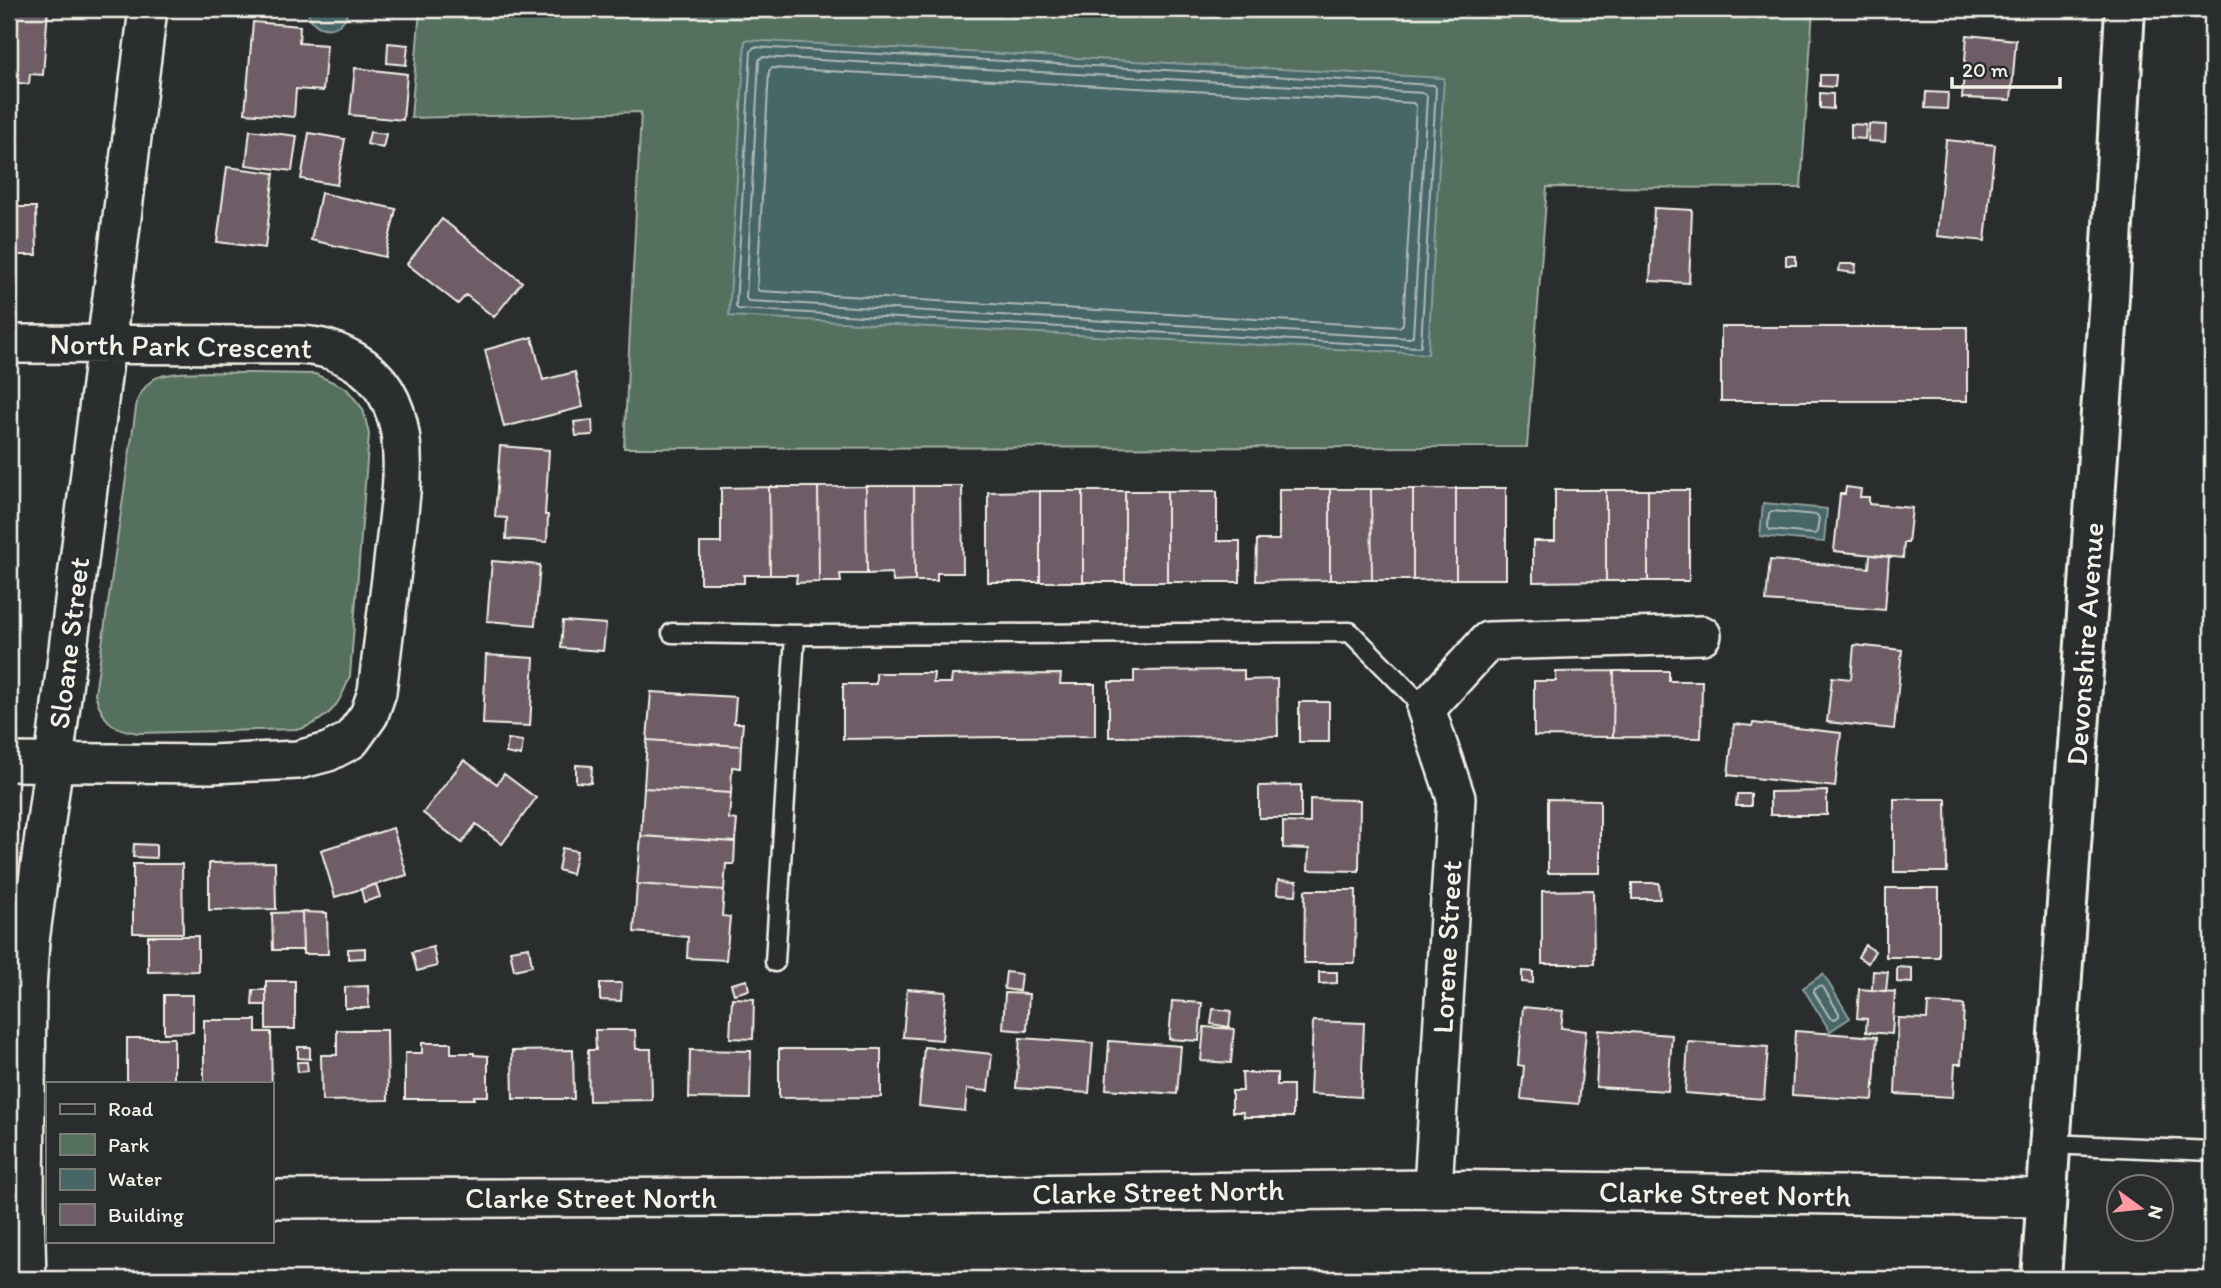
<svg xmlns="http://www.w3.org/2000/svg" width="2221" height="1288" viewBox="0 0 2221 1288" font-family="Itim,sans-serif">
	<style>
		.green { fill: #54705e; stroke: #a4b0a3; stroke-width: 2 }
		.water { fill: #476668; stroke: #8c9e9b; stroke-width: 2 }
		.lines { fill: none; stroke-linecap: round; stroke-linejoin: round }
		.shore { stroke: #afb9b5; stroke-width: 2 }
		.building { fill: #6e5d66; stroke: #f4f1e8; stroke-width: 2 }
		.lane-casing { stroke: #f4f1e8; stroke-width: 23 }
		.street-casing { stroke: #f4f1e8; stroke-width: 42 }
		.secondary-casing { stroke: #f4f1e8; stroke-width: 44 }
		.lane { stroke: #2a2d2e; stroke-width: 18 }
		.street { stroke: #2a2d2e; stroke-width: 37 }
		.secondary { stroke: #2a2d2e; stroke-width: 38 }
		.labels { text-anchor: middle; stroke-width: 7; stroke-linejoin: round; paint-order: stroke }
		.street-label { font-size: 30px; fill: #f4f1e8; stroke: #2a2d2e }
	</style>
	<rect width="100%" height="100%" fill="#2a2d2e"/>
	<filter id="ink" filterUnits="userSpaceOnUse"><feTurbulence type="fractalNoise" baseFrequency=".0143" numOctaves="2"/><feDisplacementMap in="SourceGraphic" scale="14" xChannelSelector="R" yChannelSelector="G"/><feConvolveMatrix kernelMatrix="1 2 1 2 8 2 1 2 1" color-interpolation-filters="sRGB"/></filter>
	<g filter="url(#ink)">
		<path class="green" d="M420 9H1813L1801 188 1547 187 1527 447 624 448 641 112 411 118Z
			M252 373 315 374 346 388 363 409 369 434 350 676C339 706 331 717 301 729L138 733C111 729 103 721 95 694L137 401C141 392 145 385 154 379 171 369 229 373 252 373Z"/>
		<path class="water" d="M307 9H348C344 35 312 35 307 9Z
			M745 40 1444 78 1428 354 729 316Z
			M1763 503 1827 509 1824 542 1760 536Z
			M1823 974 1850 1018 1830 1031 1803 988Z"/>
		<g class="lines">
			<path class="shore" d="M754 47 1434 85 1436 88 1421 345 1418 347 738 309 736 306 751 51Z
				M762 57 1425 93 1427 96 1413 336 1410 338 748 301 746 298 759 60Z
				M772 68 1413 103 1416 106 1403 324 1400 327 759 291 757 288 769 71Z
				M1772 511 1817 515 1819 518 1817 532 1814 534 1770 530 1768 527 1769 513Z
				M1819 986 1823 987 1839 1013V1016L1835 1019 1830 1018 1814 992V989Z"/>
		</g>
		<path class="building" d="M9 9H48L43 75 30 74 29 84 9 82Z
			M1957 9H2004V14L1957 11Z
			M253 22 300 26 299 43 327 45 323 91 296 89 294 117 245 113Z
			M1967 35 2016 40 2011 100 1962 98Z
			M388 43 408 45 406 65 387 63Z
			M355 68 407 74 403 120 350 115Z
			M1820 75H1836L1835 87 1820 86Z
			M1926 92 1948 93 1947 109 1925 108Z
			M1820 93 1833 94V109L1820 108Z
			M1851 124 1866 125 1865 139 1851 138Z
			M1869 124 1886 125 1885 142 1868 141Z
			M250 130 297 136 292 171 246 165Z
			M370 132 386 134 383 148 367 144Z
			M309 133 345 139 337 185 301 179Z
			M1946 140 1995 145 1985 241 1937 236Z
			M227 167 274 173 265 248 217 242Z
			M321 193 396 209 385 257 311 240Z
			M9 207H36L37 255H9Z
			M1654 208 1692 210 1689 283 1650 281Z
			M442 219 522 282 494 317 466 295 458 304 407 264Z
			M1786 256H1796V265H1786Z
			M1840 264H1856L1855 273 1839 271Z
			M1721 327H1967V401H1721Z
			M532 337 543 380 575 372 583 407 504 427 485 350Z
			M592 420 593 435 576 436 574 422Z
			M500 446 549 450 545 515H548L547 542 506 539 507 518 495 517Z
			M866 486H914L915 581 893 582 892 573 867 574Z
			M866 486 867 574H840L841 582H819L818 487Z
			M914 486H962L963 573H937V581H915Z
			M769 487H818L819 582 796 583 797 575H770Z
			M769 487 770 575H744V583H700V543H721V488Z
			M1846 487 1861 489 1860 497H1869V504L1912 508 1908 543H1904L1903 558 1834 551 1840 494H1845Z
			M1456 488V579L1413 580V489Z
			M1456 488H1506V579H1456Z
			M1279 489H1330V580L1256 581 1257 540H1279Z
			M1330 489H1371L1372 580H1330Z
			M1371 489H1413V580H1372Z
			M1555 490H1606V581L1533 582V541H1555Z
			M1606 490H1648V581H1606Z
			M1648 490H1689V581H1648Z
			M1040 491V582H988V492Z
			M1040 491H1083V582H1040Z
			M1083 491H1125V582H1083Z
			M1125 491H1167V582H1125Z
			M1167 491H1217V541H1240V582H1167Z
			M1870 555 1889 557 1885 610 1766 601 1770 560 1869 568Z
			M492 561 540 565 535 625 487 621Z
			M563 621 606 624 603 651 561 648Z
			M1854 645 1902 650 1894 729 1827 722 1832 677 1851 679Z
			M486 655 534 658 530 726 483 724Z
			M1244 670V680L1277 679 1278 736 1109 737V682H1134V671Z
			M1614 671H1669V681H1702L1701 738 1613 737Z
			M1614 671 1613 737 1534 736V681H1556V672Z
			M876 673H934L933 683H951L952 675 1061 674 1060 684H1095V736L843 739V684H876Z
			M651 692 736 697 734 723H743L741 746 647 740Z
			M1299 702H1329V742H1299Z
			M1753 723 1841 733 1835 787 1728 775 1734 724 1752 726Z
			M508 739 523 741 521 756 506 753Z
			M647 740 741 746 740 768 732 767 731 793 644 788Z
			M464 760 497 784 504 774 536 798 502 844 476 824 462 843 423 813Z
			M576 765 592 766 591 783 576 782Z
			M1301 785V818H1259V786Z
			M644 788 731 793 729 819 737 820 735 842 641 836Z
			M1827 791V815H1770V792Z
			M1737 794H1751V806H1736Z
			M1310 799 1360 800 1359 871 1308 870 1309 849 1283 848V822L1310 823Z
			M1548 799 1600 800V873H1548Z
			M1894 799H1946L1947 872H1894Z
			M393 828 407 875 335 897 321 850Z
			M641 836 735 842 734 864H726L724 890 637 884Z
			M134 844 156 845V858L133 857Z
			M562 848 577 851 572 874 558 870Z
			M275 862 276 909 209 910V863Z
			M133 864H182L183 933H133Z
			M1278 880 1297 881 1296 895 1277 894Z
			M1632 883H1659L1660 899H1632Z
			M376 884 380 897 364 902 361 889Z
			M637 884 724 890 722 916 730 917 726 960 687 958 688 937 634 932Z
			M1886 888H1939V957H1886Z
			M1305 890H1356L1355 963H1304Z
			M1593 890 1594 964H1542V891Z
			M302 912 303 950H273L272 913Z
			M302 912 327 913 328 954H303Z
			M148 936H198V971L148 972Z
			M1865 945 1875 951 1868 963 1858 957Z
			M433 947 437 966 417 971 412 952Z
			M529 947 532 966 514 970 510 950Z
			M365 948V958L348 959V949Z
			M1897 967 1912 968V983L1897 982Z
			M1522 971 1533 972V983L1522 982Z
			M1873 971 1888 972 1886 991 1872 990Z
			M1006 972 1021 974 1019 991 1004 989Z
			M1319 972H1337V983L1319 984Z
			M747 980 749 990 734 994 731 984Z
			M266 981H295V1029H266Z
			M600 983H622L621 1001 600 1000Z
			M368 986 369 1008H345V987Z
			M907 989 946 992 942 1040 903 1037Z
			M1859 989 1895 992 1892 1034 1866 1032 1867 1019 1857 1018Z
			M253 990H266V1005H252Z
			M1005 993 1029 994 1027 1031 1003 1029Z
			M164 995H193V1032L164 1033Z
			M732 998 754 999 753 1039 730 1038Z
			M1172 1001 1202 1003 1199 1041 1169 1039Z
			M1928 1003 1964 1005 1961 1064H1955L1953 1097 1895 1094 1898 1018 1927 1019Z
			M1523 1007 1563 1011 1561 1028 1586 1031 1579 1104 1521 1099 1524 1066 1518 1065Z
			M1213 1009 1231 1011 1229 1027 1211 1024Z
			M204 1020H256V1032H271L272 1098 271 1083H204Z
			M1313 1021 1364 1023 1361 1097 1310 1094Z
			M1204 1027 1234 1029 1231 1063 1201 1061Z
			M337 1030H387L388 1100 322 1101 321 1055H337Z
			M595 1030H635L636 1049H651L652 1100 589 1101 588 1050H596Z
			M1599 1030 1672 1035 1668 1091 1596 1087Z
			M1795 1031 1877 1037 1873 1100 1792 1095Z
			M127 1038H174V1083H127Z
			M1020 1038 1093 1043 1089 1093 1016 1088Z
			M1109 1041 1181 1046 1177 1094 1106 1089Z
			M1688 1042 1768 1047 1764 1099 1685 1093Z
			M422 1043H451V1053H474V1055L488 1056V1096H474V1099H405V1053H422Z
			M298 1047H310V1059L298 1058Z
			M924 1047 992 1054 988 1091 967 1089 965 1111 919 1106Z
			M779 1049H881V1097L779 1098Z
			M573 1050 574 1099H513L512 1051Z
			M690 1050 751 1051 750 1099 689 1098Z
			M297 1062H307L308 1071 298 1072Z
			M1242 1073H1277V1085H1293V1117H1244L1243 1112H1232V1091H1243Z"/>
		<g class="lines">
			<defs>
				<path id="lane" d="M672 633 810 635 1350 632 1426 709
					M775 962 795 635
					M2049 1144 2212 1151"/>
				<path id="street" d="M9 344 299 345C322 346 334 350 354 361 421 400 401 490 394 554 388 600 383 646 377 692L369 715 351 740 328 752 298 760 211 764 9 762
					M1433 1189 1456 798 1426 709 1488 641 1702 635
					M271 1199 743 1197 1433 1189 2045 1198
					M27 1279 25 1200 27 991 30 941 54 761 148 9"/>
				<path id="secondary" d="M2041 1279 2109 297 2125 9"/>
			</defs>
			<use href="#lane" class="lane-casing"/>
			<use href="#street" class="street-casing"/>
			<use href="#secondary" class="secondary-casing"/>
			<use href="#lane" class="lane"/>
			<use href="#street" class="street"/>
			<use href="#secondary" class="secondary"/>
		</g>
	</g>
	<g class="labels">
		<g class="street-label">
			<text transform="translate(181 346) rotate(1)" y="10">North Park Crescent</text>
			<text transform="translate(69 643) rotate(-83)" y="10">Sloane Street</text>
			<text transform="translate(2085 644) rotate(-86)" y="10">Devonshire Avenue</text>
			<text transform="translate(1447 947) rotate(-87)" y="10">Lorene Street</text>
			<text transform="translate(1158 1192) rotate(-1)" y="10">Clarke Street North</text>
			<text transform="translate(1725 1194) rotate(1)" y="10">Clarke Street North</text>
			<text x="591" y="1208">Clarke Street North</text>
		</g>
	</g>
	<rect width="2221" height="1288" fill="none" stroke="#2a2d2e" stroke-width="35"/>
	<rect x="18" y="18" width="2186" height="1253" fill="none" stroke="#f4f1e8" stroke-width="2.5" filter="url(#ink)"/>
	<rect x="46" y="1082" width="228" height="161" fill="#2a2d2e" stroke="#7b7b78" stroke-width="2"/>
	<rect x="60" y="1104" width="35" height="10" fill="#2a2d2e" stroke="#7b7b78" stroke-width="2"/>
	<text x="108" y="1116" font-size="21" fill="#f4f1e8">Road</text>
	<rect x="60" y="1134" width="35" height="21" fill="#54705e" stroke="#7b7b78" stroke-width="2"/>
	<text x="108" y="1152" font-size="21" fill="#f4f1e8">Park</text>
	<rect x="60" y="1169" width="35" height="21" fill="#476668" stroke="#7b7b78" stroke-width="2"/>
	<text x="108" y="1186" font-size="21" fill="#f4f1e8">Water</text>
	<rect x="60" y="1204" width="35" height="21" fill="#6e5d66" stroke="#7b7b78" stroke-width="2"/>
	<text x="108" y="1222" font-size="21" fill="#f4f1e8">Building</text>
	<g transform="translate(2140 1208) rotate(105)"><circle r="33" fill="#2a2d2e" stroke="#7b7b78" stroke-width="2"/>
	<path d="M0-5L12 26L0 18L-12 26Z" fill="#ff9aa2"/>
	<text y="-10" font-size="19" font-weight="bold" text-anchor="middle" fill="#f4f1e8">N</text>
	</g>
	<path d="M1952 77v10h108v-10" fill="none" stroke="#f4f1e8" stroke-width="3.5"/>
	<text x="1962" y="77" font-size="21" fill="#f4f1e8" stroke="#2a2d2e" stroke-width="5" paint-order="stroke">20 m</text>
</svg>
